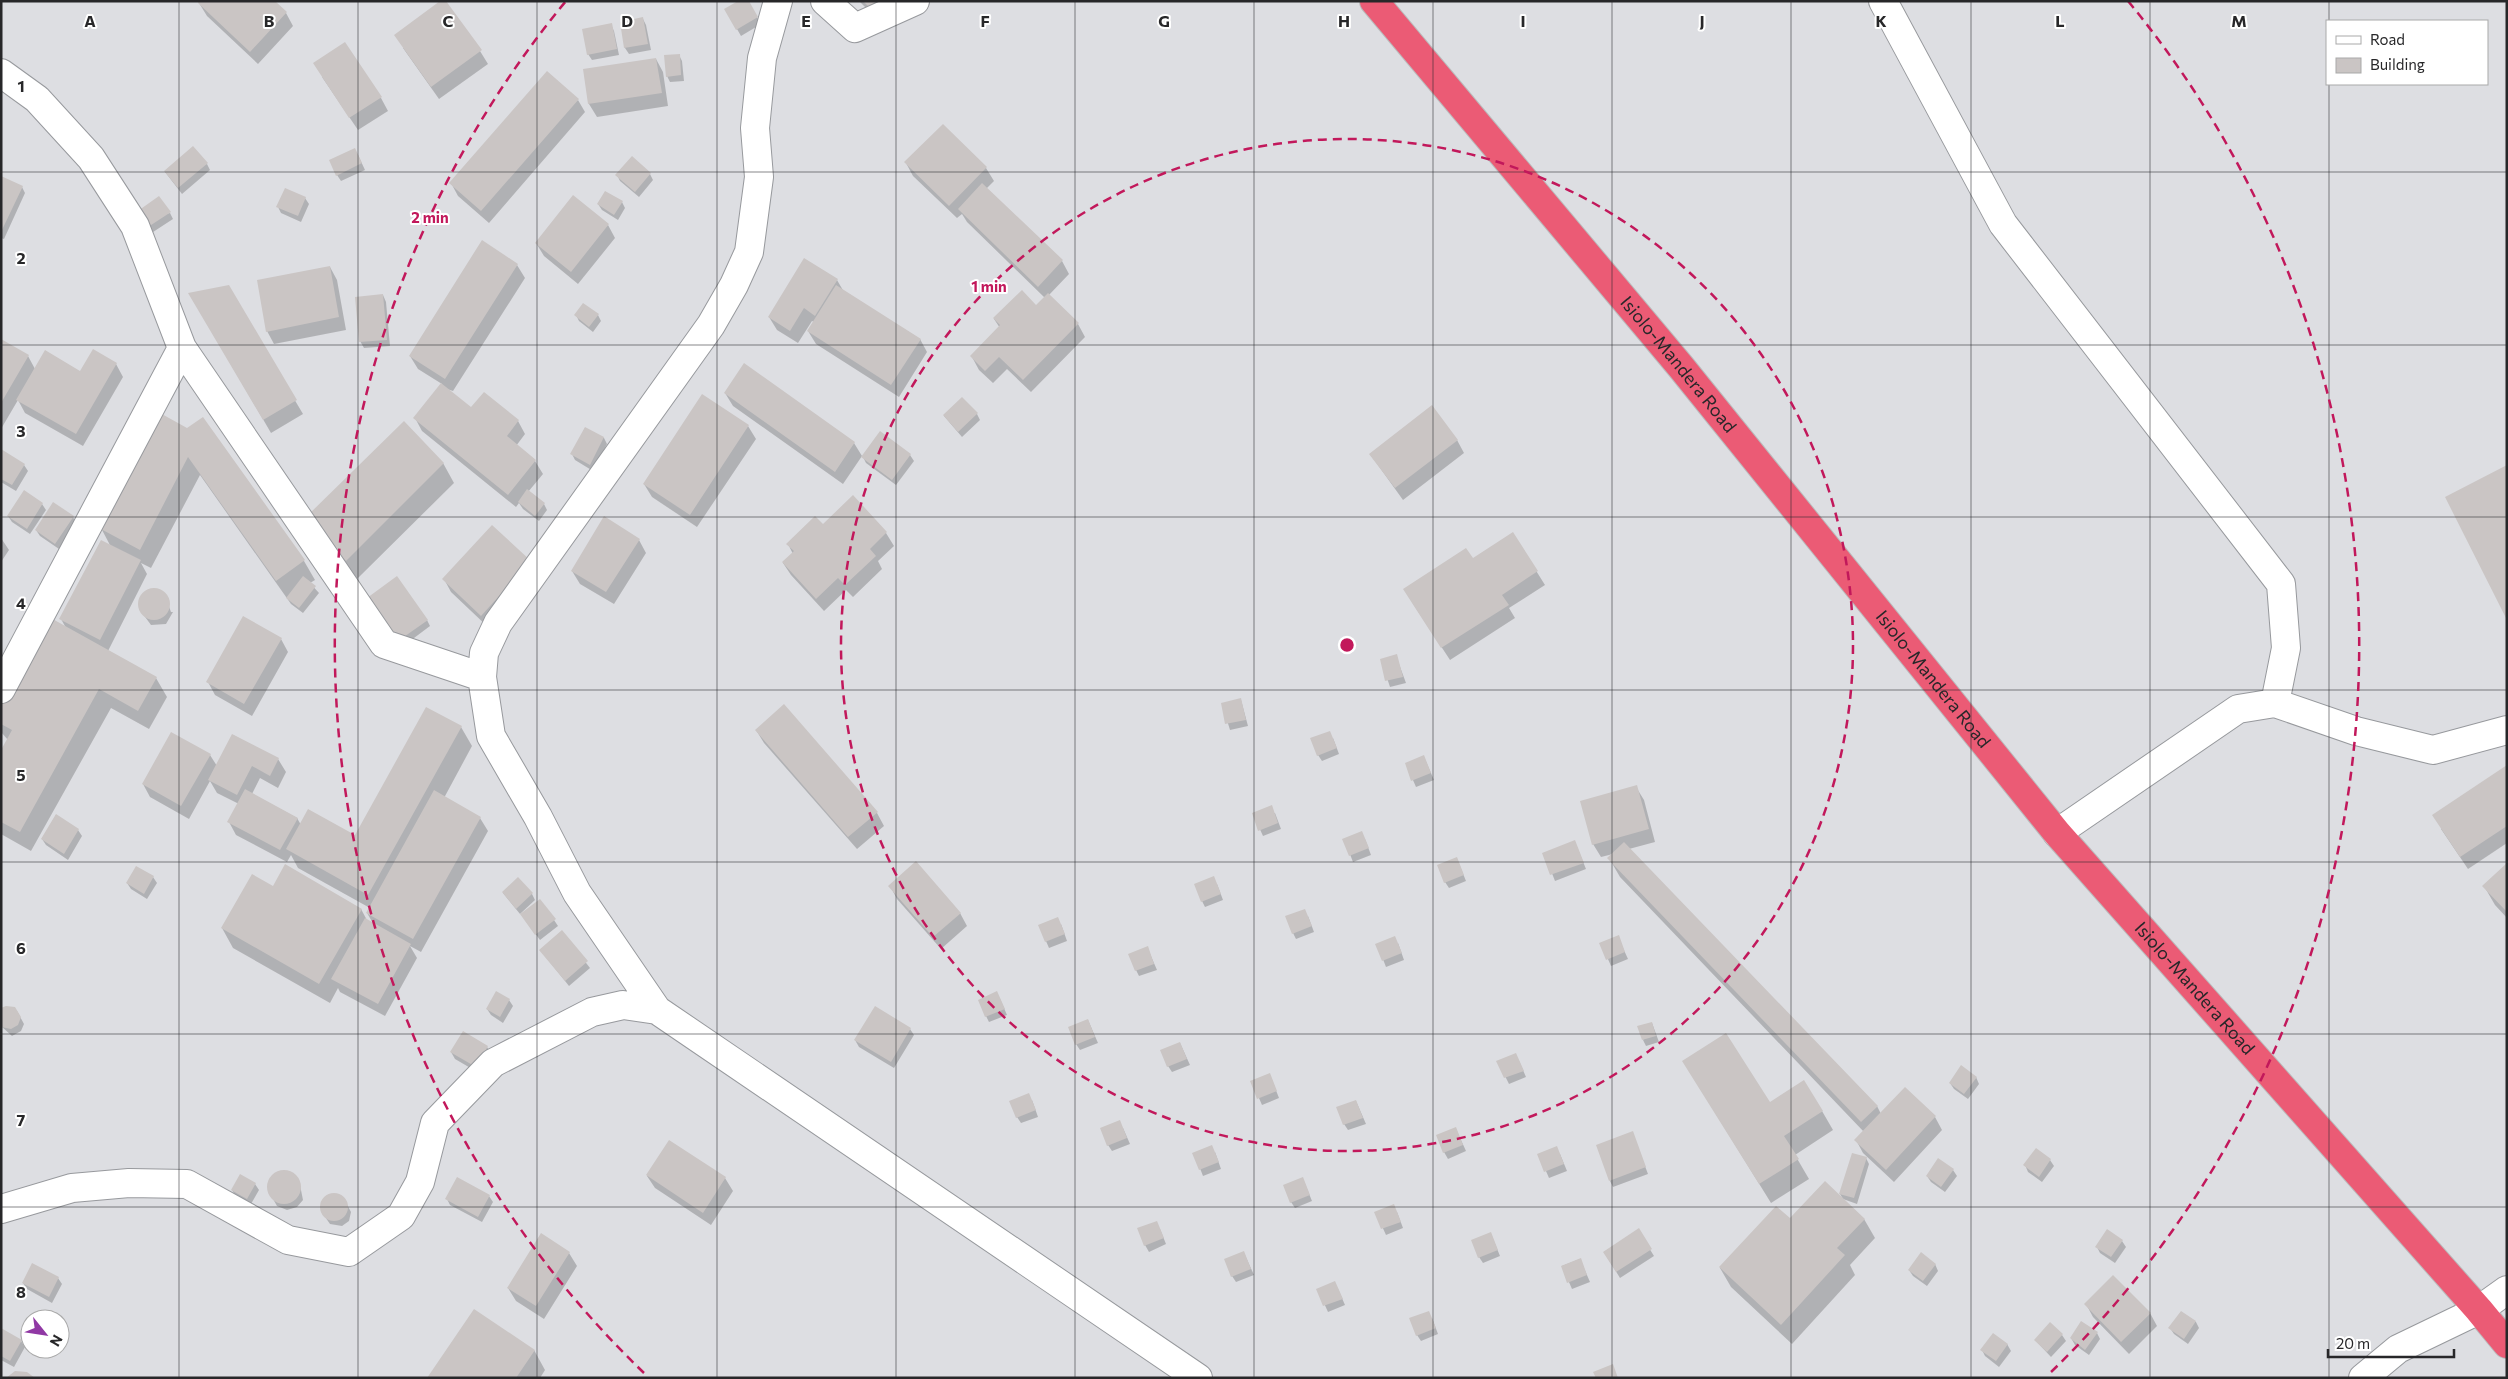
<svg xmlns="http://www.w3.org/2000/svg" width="2508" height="1379" viewBox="0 0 2508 1379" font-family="Commissioner,sans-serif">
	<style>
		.shadow { fill: #0003 }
		.building { fill: #cac5c4 }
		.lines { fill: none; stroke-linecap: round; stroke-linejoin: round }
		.minor-casing { stroke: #97999d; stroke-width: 30 }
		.highway-casing { stroke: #bababb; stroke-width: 30 }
		.minor { stroke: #fff; stroke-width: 28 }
		.highway { stroke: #eb5b75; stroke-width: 28 }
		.grid { fill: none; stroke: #272729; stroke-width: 1; stroke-opacity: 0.55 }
		.ring { fill: none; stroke: #c2185b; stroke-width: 2.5; stroke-dasharray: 9 6 }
		.labels { text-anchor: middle; stroke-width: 4; stroke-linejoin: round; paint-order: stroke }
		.street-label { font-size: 18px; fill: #272729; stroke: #fff }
		.grid-label { font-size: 16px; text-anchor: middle; font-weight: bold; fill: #272729; stroke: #fff; stroke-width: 4; stroke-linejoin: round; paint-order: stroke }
		.centre { fill: #c2185b; stroke: #fff; stroke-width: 2.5 }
		.ring-label { font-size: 15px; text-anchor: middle; font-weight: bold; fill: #c2185b; stroke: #fff; stroke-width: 4; stroke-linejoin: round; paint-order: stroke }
	</style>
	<rect width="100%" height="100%" fill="#dddee2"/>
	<path class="shadow" d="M747 1 761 24 741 36 726 10Z
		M859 1H896L878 20Z
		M199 3 286 13 293 26 258 64 207 16Z
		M643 19 646 25 651 50 629 54 625 48 621 23Z
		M611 25 614 31 619 55 592 60 588 54Z
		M403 48 480 51 488 64 439 99Z
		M679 55 682 61 684 81 670 82 667 76Z
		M656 59 663 72 668 106 597 117 589 104 584 70Z
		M322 77 381 98 388 111 358 130Z
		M578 100 585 112 489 223 458 196 451 183Z
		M943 126 986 168 994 181 986 189 1062 261 1069 274 1049 295 1078 324 1085 337 1031 392 1007 369 993 383 979 370 972 357 1000 328 994 319 1036 306 1045 298 967 222 962 214 957 218 913 176 906 163Z
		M358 155 365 170 341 181 337 175Z
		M207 164 210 170 182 194 165 172Z
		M650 174 653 180 639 197 620 181 617 175Z
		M1 177 22 187 25 193 4 239 1 238Z
		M305 198 309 204 301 222 281 213 278 207Z
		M622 202 625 208 618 220 602 210 598 204Z
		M170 213 173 219 150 234 140 219Z
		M608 225 615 238 578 284 544 256 536 243Z
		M517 265 525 278 453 391 447 389 472 409 518 421 525 434 516 446 535 461 543 474 528 492 544 504 547 510 539 521 523 509 519 503 516 507 422 431 415 418 442 384 418 369 410 356Z
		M330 267 337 280 346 330 274 344 267 331Z
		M837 280 844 292 920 339 927 352 899 397 816 344 808 331 814 322 812 321 798 343 777 330 769 317Z
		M228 287 303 414 271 433 190 294Z
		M383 295 386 302 390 346 364 348 360 341Z
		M576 315H598L601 321 593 332 579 321Z
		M1 341 28 356 35 369 81 373 116 364 123 377 83 446 25 413 18 400 1 429Z
		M725 393 854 443 862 456 843 484 733 406Z
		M977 414 980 420 962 437 944 416Z
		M161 415 304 561 315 580 310 583 319 593 303 613 291 604 200 475 151 568 141 563 147 574 108 651 156 678 167 697 149 729 111 708 31 851 1 834V752L8 740 1 732V706L66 628 61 619 111 547 101 528Z
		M748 426 756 439 697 527 652 497 644 484Z
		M585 428 604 438 607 444 593 471 575 460 572 454Z
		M880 433 910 455 914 461 896 485 866 463 863 457Z
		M1457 440 1464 453 1403 500 1370 454Z
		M1 450 24 465 28 471 16 491 1 482Z
		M443 463 454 483 357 579 317 538Z
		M853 497 886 533 894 546 878 561 882 569 853 597 846 590 824 611 791 575 783 563 793 554 788 544 822 526Z
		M42 504 46 510 30 534 12 522 8 516Z
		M73 517 76 523 59 549 40 536 36 530Z
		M1513 534 1545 585 1509 608 1515 618 1450 660 1412 602Z
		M1 538 9 550 1 562Z
		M639 540 646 553 614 604 580 584 572 571Z
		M530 562 489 628 451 592 444 579Z
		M155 590 164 593 171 612H173L166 624 151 625 140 610V599L146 592Z
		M372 605 427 620 430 626 402 647Z
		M281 639 288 652 252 716 215 695 208 682Z
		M1396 656 1406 683 1390 687 1381 660Z
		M1241 700 1248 726 1230 730 1222 704Z
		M461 727 472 746 444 798 480 818 488 831 421 952 410 946 417 958 385 1016 340 992 338 988 330 1003 233 948 222 928 273 888 361 909 368 922 374 925 367 913 370 908 298 868 291 855 287 862 236 835 229 822 239 804 217 793 210 781 189 819 150 797 143 784 210 755 217 766 233 735 278 759 286 772 278 788 260 778 252 794 297 818 301 825 356 837Z
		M756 730 877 813 884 826 857 849 764 743Z
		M1333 738 1339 754 1322 761 1318 755Z
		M1424 757 1434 780 1416 787 1406 764Z
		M2507 767V843L2468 869 2441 829Z
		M1636 787 1644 800 1655 842 1629 849 1877 1106 1881 1114 1905 1089 1935 1117 1942 1130 1894 1182 1863 1153 1856 1140 1864 1132 1620 877 1609 858 1613 854 1601 857 1593 844Z
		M1275 813 1281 829 1263 836 1253 814Z
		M56 815 78 830 82 836 68 860 46 845 42 839Z
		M1344 839H1365L1371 855 1353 862Z
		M1575 842 1586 869 1555 881 1544 853Z
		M1457 859 1466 881 1449 888 1445 882Z
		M2507 864V918L2495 905 2484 886Z
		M153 877 157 883 147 899 131 889 127 883Z
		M1217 884 1223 900 1205 907 1202 901Z
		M890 886 960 913 967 926 941 949 897 899Z
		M503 893 532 894 535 900 520 914Z
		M1308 916 1314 932 1296 939 1293 933Z
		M554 920 558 926 540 940 526 921Z
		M1061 924 1067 941 1049 948 1039 925Z
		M562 932 590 968 569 986 545 956Z
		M1618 937 1628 959 1611 966 1601 943Z
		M1398 943 1404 960 1386 967 1377 944Z
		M1147 947 1157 970 1139 976 1136 970Z
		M1000 999 1007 1015 989 1022 986 1016Z
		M509 1000 513 1006 503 1023 491 1015 487 1009Z
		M17 1011 24 1024 21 1031 12 1036 1 1026Z
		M1088 1020 1098 1043 1080 1050 1076 1044Z
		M1652 1023 1659 1042 1646 1046 1643 1040Z
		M910 1029 914 1035 894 1068 859 1047 855 1040Z
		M1180 1043 1190 1065 1172 1072 1168 1066Z
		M487 1047 491 1053 479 1073 455 1059 451 1052Z
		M1519 1061 1526 1077 1509 1084 1498 1062Z
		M1270 1075 1279 1098 1262 1105 1252 1082Z
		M1976 1077 1979 1084 1968 1099 1954 1089 1950 1083Z
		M1695 1080 1770 1104 1822 1111 1833 1130 1795 1155 1809 1179 1771 1203Z
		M1032 1100 1038 1117 1021 1123 1017 1117Z
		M1356 1101 1366 1124 1348 1130 1344 1124Z
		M1123 1128 1130 1144 1112 1151 1108 1145Z
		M1456 1129 1466 1151 1448 1159 1444 1152Z
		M1632 1132 1648 1174 1613 1187 1610 1181Z
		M669 1142 725 1178 733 1191 711 1225 655 1188 647 1176Z
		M1215 1152 1221 1169 1203 1176 1194 1153Z
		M1560 1154 1567 1171 1549 1178 1539 1155Z
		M1866 1158 1869 1164 1857 1204 1843 1199 1864 1219 1875 1238 1850 1265 1855 1275 1792 1344 1731 1287 1720 1268 1790 1220 1843 1199 1840 1194Z
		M2050 1160 2054 1166 2042 1182 2028 1172 2025 1165Z
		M1953 1170 1957 1176 1945 1192 1931 1182 1927 1176Z
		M289 1172 300 1185 303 1200 297 1207 287 1210 277 1206 268 1190V1185L274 1175Z
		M1303 1179 1312 1201 1295 1208 1291 1202Z
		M255 1184 259 1190 251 1204 236 1197 232 1190Z
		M330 1194 343 1197 351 1212 349 1221 342 1226 330 1224 321 1211 323 1199Z
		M489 1196 493 1202 482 1222 450 1205 447 1199Z
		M1397 1212 1403 1228 1386 1235 1376 1213Z
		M1160 1229 1166 1244 1149 1252 1145 1245Z
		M1638 1230 1654 1256 1620 1278 1604 1252Z
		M1491 1234 1500 1256 1483 1263 1479 1257Z
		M2122 1241 2126 1247 2115 1263 2100 1253 2097 1247Z
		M569 1253 577 1266 544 1319 516 1301 508 1288Z
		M1244 1253 1254 1275 1236 1282 1232 1276Z
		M1580 1259 1590 1282 1572 1289 1562 1266Z
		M1935 1264 1938 1271 1927 1286 1913 1276 1909 1270Z
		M58 1278 62 1284 52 1303 27 1289 23 1283Z
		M1338 1289 1345 1305 1328 1312 1318 1290Z
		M2086 1304 2150 1313 2157 1326 2129 1354 2093 1317Z
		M2181 1312 2196 1322 2199 1328 2188 1344 2174 1334 2170 1328Z
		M1432 1318 1438 1334 1421 1341 1417 1335Z
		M1 1330 21 1341 25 1347 14 1367 1 1360Z
		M2097 1333 2100 1339 2089 1355 2075 1345 2071 1338Z
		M2062 1335 2066 1341 2051 1357 2035 1340Z
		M2007 1344 2011 1351 1999 1367 1985 1356 1982 1350Z
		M534 1350 545 1370 540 1378H429Z"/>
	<path class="building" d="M199 1H275L287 12 250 52 198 3Z
		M440 1H446L482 50 431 87 394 35Z
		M738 1H749L758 17 736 30 724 9Z
		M863 1H876L870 8Z
		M643 17 648 44 624 48 620 22Z
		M612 23 617 49 587 55 582 29Z
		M345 42 382 97 349 118 313 63Z
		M680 54 681 75 666 77 664 55Z
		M656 58 662 93 588 104 583 69Z
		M547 71 579 99 481 211 449 183Z
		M943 124 987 167 949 206 904 162Z
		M193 146 208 163 178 188 164 171Z
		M355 148 362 163 336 176 329 160Z
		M632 156 651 173 635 192 615 175Z
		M1 176 23 186 1 232Z
		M982 183 1063 260 1038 287 958 209Z
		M285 188 306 197 298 216 276 207Z
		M605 191 623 201 614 215 597 204Z
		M573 195 609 224 571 272 535 243Z
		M159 196 171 212 145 229 135 213Z
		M482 240 518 264 445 379 409 356Z
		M804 258 838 279 815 316 804 308 790 331 768 317Z
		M330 266 339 317 266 332 257 280Z
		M229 285 297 400 263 420 188 293Z
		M836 285 921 339 891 385 807 331Z
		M1022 290 1036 305 1048 293 1079 323 1023 380 999 357 985 371 970 356 1000 325 993 318Z
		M383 294 387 340 359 342 355 297Z
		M583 303 599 314 589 327 574 315Z
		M1 339 29 355 1 403Z
		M93 349 117 363 76 434 16 400 45 350 80 371Z
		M744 363 855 442 835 472 724 393Z
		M441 383 471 407 484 392 519 420 507 436 536 460 508 495 413 418Z
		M702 394 749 425 690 515 643 484Z
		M962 397 978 413 958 432 943 415Z
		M1432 405 1458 440 1395 488 1369 454Z
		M160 413 187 428 203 417 305 560 276 581 188 457 140 550 99 528Z
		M404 421 444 463 346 561 305 518Z
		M585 427 604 437 590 465 570 454Z
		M880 431 911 454 892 480 861 457Z
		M1 449 25 464 12 485 1 479Z
		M2507 465V620L2445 497Z
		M527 489 545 503 535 516 518 502Z
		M24 490 43 503 27 529 7 516Z
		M853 495 887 532 870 549 876 556 845 585 838 578 816 599 782 562 794 551 786 544 815 516 823 524Z
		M53 502 74 516 55 544 35 530Z
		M604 516 640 539 606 592 571 571Z
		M492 525 531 561 481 616 442 579Z
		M1513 532 1538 571 1502 595 1509 605 1441 648 1403 589 1466 548 1473 558Z
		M101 540 141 560 100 640 59 619Z
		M303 576 316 586 299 608 286 598Z
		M397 576 428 620 398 641 367 598Z
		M138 604a16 16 0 1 1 32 0a16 16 0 1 1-32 0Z
		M243 616 282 638 244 704 206 682Z
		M49 617 157 677 138 711 99 689 20 832 1 822V750L12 730 1 724V703Z
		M1397 654 1403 677 1385 681 1380 659Z
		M1241 698 1246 720 1225 724 1221 703Z
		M784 704 878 812 848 837 755 730Z
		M426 707 462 726 368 895 286 849 308 809 355 835Z
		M1330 731 1337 748 1317 756 1310 738Z
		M171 732 211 754 181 806 142 784Z
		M232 734 279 758 270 776 252 766 237 795 208 780Z
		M1424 755 1431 773 1411 781 1405 763Z
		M2507 765V826L2460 857 2432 815Z
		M1637 785 1649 829 1592 845 1580 801Z
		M245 789 298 818 280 850 227 822Z
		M434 790 481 817 413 939 366 913Z
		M1272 805 1278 823 1258 831 1252 813Z
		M56 814 79 829 64 854 41 839Z
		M1362 831 1369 848 1349 856 1342 839Z
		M1575 840 1584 863 1550 875 1542 853Z
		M1624 842 1878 1106 1861 1122 1607 858Z
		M1457 857 1464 875 1444 883 1437 865Z
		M916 861 961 913 933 937 888 886Z
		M2507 863V912L2482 886Z
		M285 864 362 909 319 984 221 928 252 874 273 886Z
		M136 866 154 876 144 894 126 883Z
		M1214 876 1221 894 1201 902 1194 884Z
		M518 877 533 893 516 909 502 892Z
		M540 899 556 919 535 935 520 914Z
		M1305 909 1312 926 1292 934 1285 916Z
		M1058 917 1065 934 1045 942 1038 925Z
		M365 918 411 944 378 1004 331 979Z
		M562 930 588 961 565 981 539 950Z
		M1619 935 1625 952 1606 960 1599 943Z
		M1395 936 1402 953 1382 961 1375 944Z
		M1148 946 1154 964 1135 971 1128 954Z
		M496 991 510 999 500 1017 486 1009Z
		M997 991 1005 1009 985 1017 978 1000Z
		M6 1006 15 1007 21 1017 18 1025 11 1029 1 1027V1008Z
		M875 1006 911 1028 891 1062 854 1040Z
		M1088 1019 1095 1037 1075 1045 1068 1027Z
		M1652 1022 1656 1036 1642 1040 1637 1026Z
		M463 1031 488 1046 476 1067 450 1052Z
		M1726 1033 1770 1102 1804 1080 1823 1111 1784 1136 1799 1159 1759 1184 1682 1061Z
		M1180 1042 1187 1059 1167 1067 1160 1050Z
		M1516 1053 1524 1071 1504 1078 1496 1061Z
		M1961 1065 1977 1077 1964 1094 1949 1083Z
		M1270 1073 1277 1091 1257 1099 1250 1081Z
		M1905 1087 1936 1116 1886 1170 1854 1140Z
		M1029 1093 1036 1110 1016 1118 1009 1101Z
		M1356 1100 1363 1118 1343 1125 1336 1107Z
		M1120 1120 1127 1138 1107 1146 1100 1128Z
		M1456 1127 1463 1145 1443 1153 1436 1135Z
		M1633 1131 1646 1167 1609 1181 1596 1145Z
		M669 1140 726 1177 703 1213 646 1175Z
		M1212 1145 1219 1162 1199 1170 1192 1153Z
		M1557 1146 1564 1164 1544 1172 1537 1154Z
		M2036 1148 2051 1159 2039 1177 2023 1165Z
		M1852 1153 1867 1157 1854 1198 1839 1194Z
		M1938 1158 1954 1169 1941 1187 1926 1176Z
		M267 1187a17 17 0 1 1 34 0a17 17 0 1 1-34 0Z
		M240 1174 256 1183 247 1199 231 1190Z
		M457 1177 490 1195 478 1217 445 1199Z
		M1303 1177 1310 1195 1290 1203 1283 1185Z
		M1825 1181 1865 1219 1837 1248 1845 1255 1781 1325 1719 1267 1776 1206 1790 1218Z
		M320 1207a14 14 0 1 1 28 0a14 14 0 1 1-28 0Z
		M1394 1204 1401 1222 1381 1229 1374 1212Z
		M1157 1221 1164 1238 1144 1246 1137 1228Z
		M1639 1228 1652 1249 1616 1272 1603 1252Z
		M2107 1229 2123 1240 2111 1257 2095 1247Z
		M1491 1232 1498 1250 1478 1258 1471 1240Z
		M541 1233 570 1252 536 1306 507 1288Z
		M1244 1251 1251 1269 1231 1277 1224 1259Z
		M1921 1252 1936 1264 1923 1281 1908 1270Z
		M1581 1258 1587 1275 1567 1283 1561 1266Z
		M32 1263 59 1277 49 1297 22 1283Z
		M2113 1275 2151 1313 2121 1342 2084 1304Z
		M1335 1281 1343 1299 1323 1306 1316 1289Z
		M474 1309 535 1350 516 1378H427Z
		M1429 1311 1436 1328 1416 1336 1409 1318Z
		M2181 1311 2196 1321 2184 1339 2168 1328Z
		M2081 1321 2098 1332 2085 1350 2070 1338Z
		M2050 1322 2063 1334 2047 1352 2034 1340Z
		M1 1328 22 1340 10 1361 1 1356Z
		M1993 1333 2008 1344 1996 1361 1980 1350Z
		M1613 1364 1618 1378H1596L1593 1372Z
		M15 1371 27 1372 35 1378H6Z"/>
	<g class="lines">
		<defs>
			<path id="minor" d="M825 1 855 28 915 1
				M1883 1 2003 224 2281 584 2286 648 2275 703
				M1 73 37 99 91 158 135 226 182 348 1 689
				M182 348 384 644 482 677
				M2057 833 2238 709 2275 703 2356 731 2433 750 2507 730
				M657 1010 577 893 538 817 491 736 482 677 484 653 498 623 711 325 734 285 749 252 759 177 755 128 762 58 778 1
				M1 1209 72 1188 129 1183 187 1184 288 1240 349 1252 401 1216 420 1182 435 1123 493 1063 592 1012 623 1005 657 1010 1198 1378
				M2363 1378 2398 1349 2479 1310 2507 1290"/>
			<g id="highway">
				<path id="s1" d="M1374 1 1681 367 2057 833 2479 1310 2507 1344"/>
			</g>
		</defs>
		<use href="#minor" class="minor-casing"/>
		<use href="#highway" class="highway-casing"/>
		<use href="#minor" class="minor"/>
		<use href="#highway" class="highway"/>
	</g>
	<path class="grid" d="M179 1V1378M358 1V1378M537 1V1378M717 1V1378M896 1V1378M1075 1V1378M1254 1V1378M1433 1V1378M1612 1V1378M1791 1V1378M1971 1V1378M2150 1V1378M2329 1V21M2329 84V1378M1 172H2507M1 345H2507M1 517H2507M1 690H2507M1 862H2507M1 1034H2507M1 1207H2507"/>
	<g class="ring">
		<circle cx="1347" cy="645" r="506"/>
		<path d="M644 1373A1012 1012 0 0 1 566 1M2128 1A1012 1012 0 0 1 2050 1373"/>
	</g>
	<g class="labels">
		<g class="street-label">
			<text dy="6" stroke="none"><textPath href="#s1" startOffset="474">Isiolo-Mandera Road</textPath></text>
			<text dy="6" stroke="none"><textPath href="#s1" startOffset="879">Isiolo-Mandera Road</textPath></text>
			<text dy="6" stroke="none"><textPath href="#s1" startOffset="1284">Isiolo-Mandera Road</textPath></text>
		</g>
	</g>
	<g class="grid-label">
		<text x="90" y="27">A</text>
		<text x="269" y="27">B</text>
		<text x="448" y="27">C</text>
		<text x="627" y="27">D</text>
		<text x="806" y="27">E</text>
		<text x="985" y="27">F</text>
		<text x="1164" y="27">G</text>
		<text x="1344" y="27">H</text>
		<text x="1523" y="27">I</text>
		<text x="1702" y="27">J</text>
		<text x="1881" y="27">K</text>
		<text x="2060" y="27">L</text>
		<text x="2239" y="27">M</text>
		<text x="21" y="92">1</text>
		<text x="21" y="264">2</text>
		<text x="21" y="437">3</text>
		<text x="21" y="609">4</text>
		<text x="21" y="781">5</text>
		<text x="21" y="954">6</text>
		<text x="21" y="1126">7</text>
		<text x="21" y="1298">8</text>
	</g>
	<circle cx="1347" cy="645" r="8" class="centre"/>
	<g class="ring-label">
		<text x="430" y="223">2 min</text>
		<text x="989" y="292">1 min</text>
	</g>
	<rect width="2508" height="1379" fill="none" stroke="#272729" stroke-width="5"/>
	<rect x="2326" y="20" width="162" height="65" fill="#ffffff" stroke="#a9a9a9"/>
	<rect x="2336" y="36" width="25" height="8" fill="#ffffff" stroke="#a9a9a9"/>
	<text x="2370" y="45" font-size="15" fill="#272729">Road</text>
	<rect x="2336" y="58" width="25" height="15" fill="#cac5c4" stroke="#a9a9a9"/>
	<text x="2370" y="70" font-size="15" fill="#272729">Building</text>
	<g transform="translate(45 1334) rotate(120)"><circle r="24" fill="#ffffff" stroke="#a9a9a9"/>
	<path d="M0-4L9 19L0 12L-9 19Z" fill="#9038a4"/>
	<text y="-8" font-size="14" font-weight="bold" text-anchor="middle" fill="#272729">N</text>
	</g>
	<path d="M2328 1349v8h126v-8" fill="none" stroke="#272729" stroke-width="2.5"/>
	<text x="2336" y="1349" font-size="15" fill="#272729" stroke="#ffffff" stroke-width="4" paint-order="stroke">20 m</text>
</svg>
